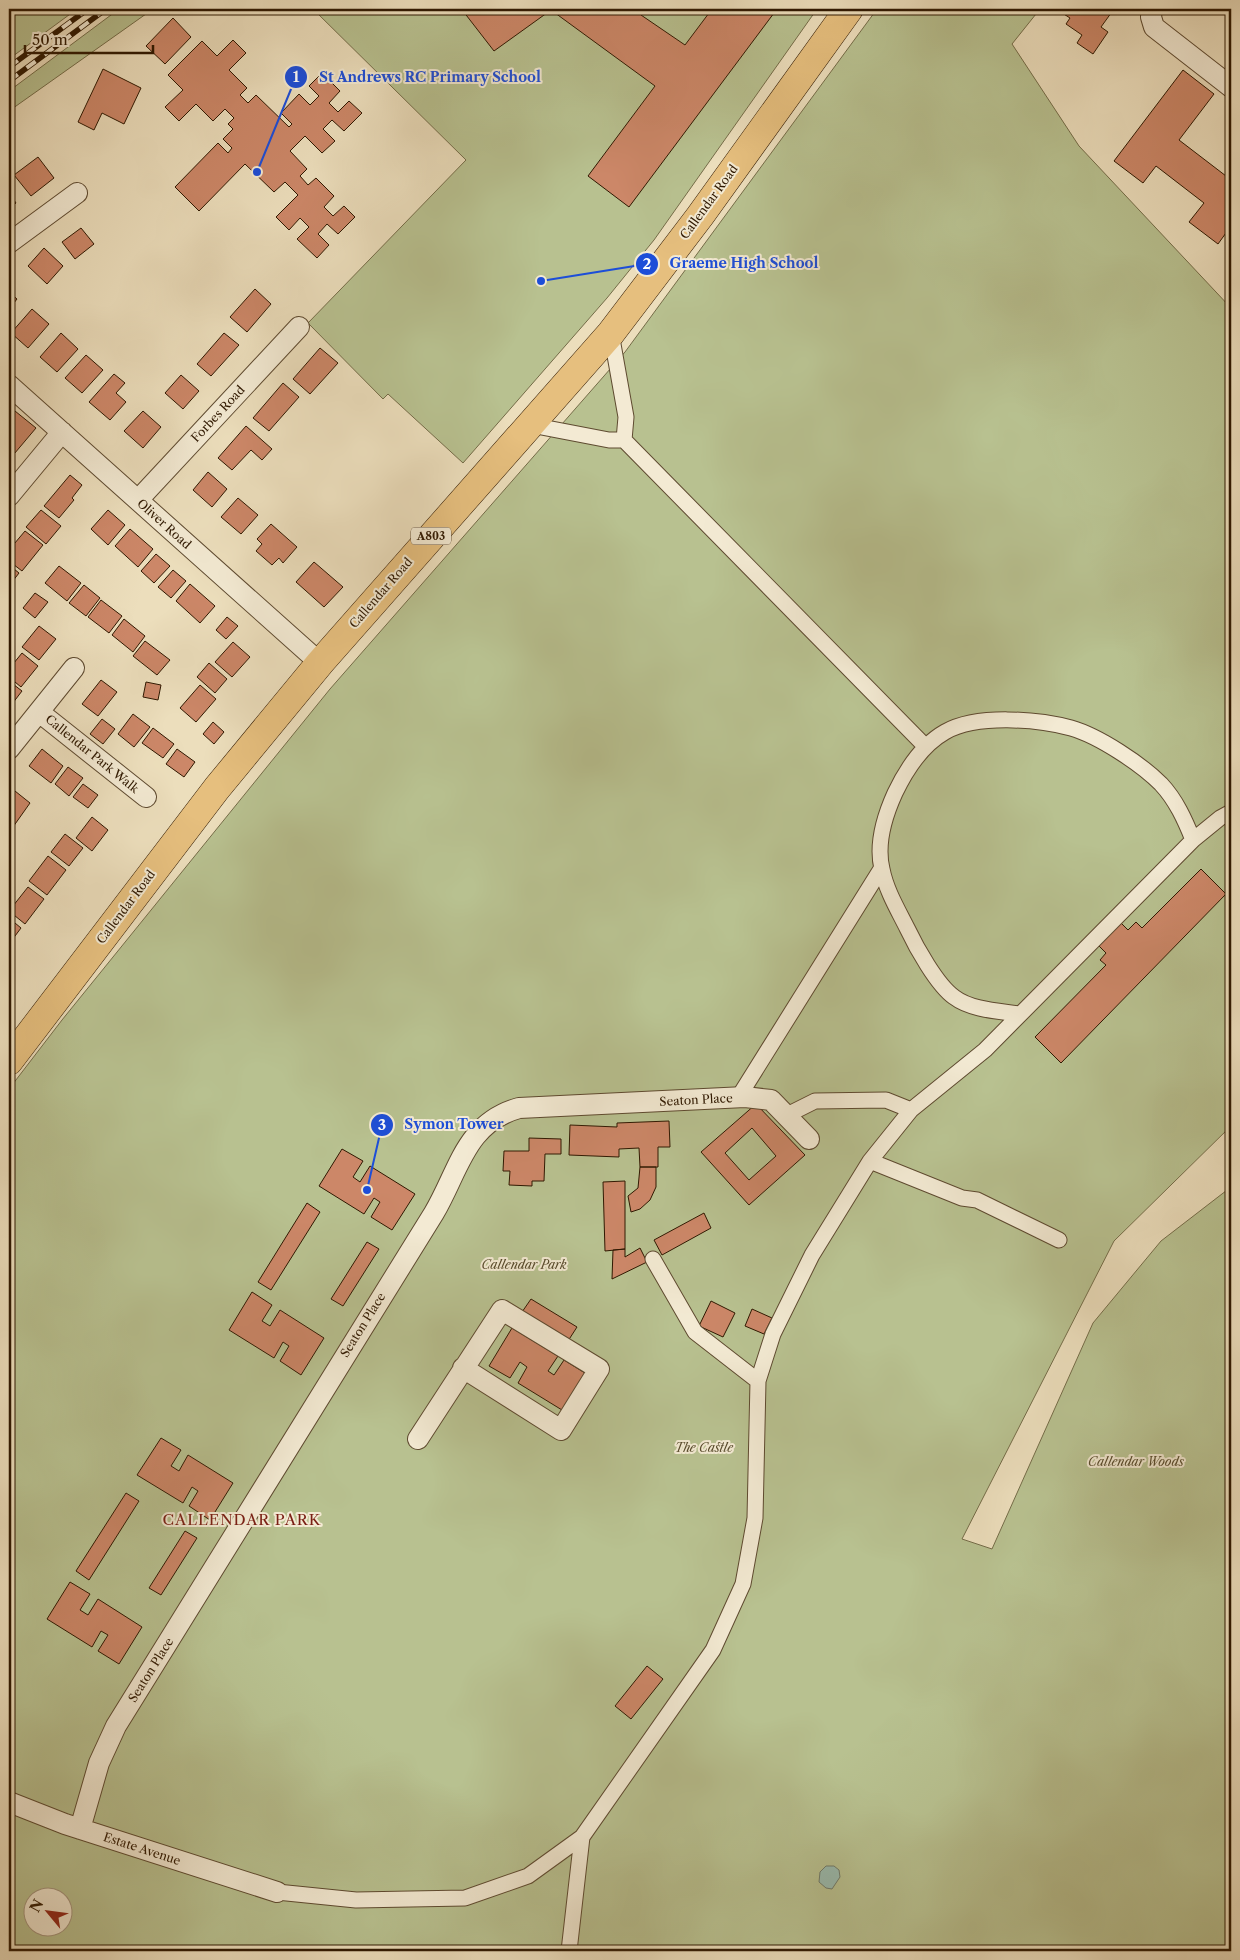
<svg xmlns="http://www.w3.org/2000/svg" width="1240" height="1960" viewBox="0 0 1240 1960" font-family="'Libre Caslon Text',serif">
	<style>
		.green { fill: #b8c190; stroke: #746c48; fill-rule: evenodd }
		.water { fill: #99bcb0; stroke: #6f7a6a }
		.building { fill: #cc8768; stroke: #2f1801; fill-rule: evenodd }
		.lines { fill: none; stroke-linecap: round; stroke-linejoin: round }
		.pedestrian-casing { stroke: #5e4a30; stroke-width: 17 }
		.minor-casing { stroke: #5e4a30; stroke-width: 22 }
		.primary-casing { stroke: #2f1801; stroke-width: 29 }
		.pedestrian { stroke: #f3ead3; stroke-width: 15 }
		.minor { stroke: #f3ead3; stroke-width: 20 }
		.primary { stroke: #e6bf7e; stroke-width: 28 }
		.rail-casing { stroke: #2f1801; stroke-width: 5.5 }
		.rail { stroke: #f3ead3; stroke-width: 4; stroke-dasharray: 11; stroke-linecap: butt }
		.labels { text-anchor: middle; stroke-width: 4; stroke-linejoin: round; paint-order: stroke }
		.shield { fill: #f3ead3; stroke: #6a5740; stroke-width: 1 }
		.shield-label { font-size: 11px; font-weight: bold; fill: #2f1801 }
		.street-label { font-size: 12px; fill: #2f1801; stroke: #f3ead3 }
		.park-label { font-size: 12px; font-style: italic; fill: #584b2c; stroke: #f3ead3 }
		.quarter-label { font-size: 15px; letter-spacing: 1px; fill: #7a1f14; stroke: #f3ead3 }
		.leader { fill: none; stroke: #1d4ed8; stroke-width: 2 }
		.callout-dot { fill: #1d4ed8; stroke: #f3ead3; stroke-width: 2 }
		.mark-label { font-size: 15px; text-anchor: middle; font-weight: bold; fill: #fff }
		.callout-label { font-size: 14px; text-anchor: middle; font-weight: bold; fill: #1d4ed8; stroke: #f3ead3; stroke-width: 4; stroke-linejoin: round; paint-order: stroke }
	</style>
	<rect width="100%" height="100%" fill="#ecdebc"/>
	<filter id="stains"><feTurbulence type="fractalNoise" baseFrequency=".004" numOctaves="4"/><feColorMatrix values="0 0 0 0 .2 0 0 0 0 .09 0 0 0 0 .02 0 0 0 .5 -.17"/></filter>
	<radialGradient id="worn" r=".72"><stop offset=".6" stop-color="#630" stop-opacity="0"/><stop offset="1" stop-color="#630" stop-opacity=".3"/></radialGradient>
	<path class="green" d="M9 9H77L9 59Z
		M119 9H153L9 111V91Z
		M313 9H817L654 240 607 298 463 463 388 394 383 399 308 323 466 160Z
		M877 9H1040L1012 44 1079 146 1231 308V1126L1114 1241 962 1539 992 1549 1093 1323 1161 1241 1231 1187V1951H9V1089L62 1020 330 689 625 352ZM32 1898H62V1928H32Z"/>
	<path class="water" d="M826 1866H834L839 1870 840 1877 832 1889 826 1888 819 1882 820 1872Z"/>
	<path class="building" d="M465 9H646L641 15 685 45 712 9H777L629 207 588 176 655 86 551 10 494 51 463 11Z
		M1056 9H1071L1075 12 1077 9H1114L1101 27 1108 32 1093 54 1077 43 1082 35 1066 24 1070 18Z
		M173 18 191 37 165 64 146 46Z
		M233 40 246 53 229 70 247 88 240 95 248 103 256 95 289 127 292 124 281 113 299 94 310 105 319 96 309 86 322 73 340 91 329 103 338 112 349 101 362 113 344 131 332 120 323 129 335 141 322 153 305 136 290 151 307 169 300 176 308 185 316 178 334 196 324 207 333 216 344 206 355 217 338 234 327 224 318 234 329 245 317 258 297 239 309 227 300 218 289 230 276 217 298 195 285 182 274 192 245 164 199 211 175 187 218 143 228 153 232 148 223 139 233 129 228 124 234 118 225 109 213 121 196 104 179 121 165 107 183 90 168 75 202 41 217 56Z
		M103 69 141 88 124 124 102 113 94 130 78 122Z
		M1183 70 1214 94 1179 140 1226 176 1231 169V226L1218 244 1189 222 1204 203 1156 166 1143 183 1114 161Z
		M38 157 54 178 31 196 14 175Z
		M9 193 16 203 9 209Z
		M81 228 94 244 75 259 62 242Z
		M44 248 63 266 47 284 28 266Z
		M255 289 271 304 247 332 230 317Z
		M9 292 17 299 9 309Z
		M32 309 49 324 28 348 11 333Z
		M61 333 78 349 57 372 40 357Z
		M224 333 239 345 211 376 197 364Z
		M320 348 338 363 310 394 293 379Z
		M86 355 103 370 82 393 65 378Z
		M114 374 125 383 116 393 126 402 110 420 89 402Z
		M181 375 199 391 183 409 165 393Z
		M283 383 299 397 269 431 253 418Z
		M15 411 36 428 9 460V418Z
		M143 411 161 427 143 448 124 431Z
		M246 426 272 449 262 460 251 450 232 470 218 458Z
		M208 472 227 489 212 507 193 490Z
		M70 475 82 485 72 498 74 500 59 518 44 506Z
		M238 498 258 515 241 534 221 517Z
		M41 510 61 526 46 544 26 527Z
		M108 510 125 525 108 545 91 529Z
		M271 524 297 547 283 563 279 558 272 565 256 551 262 544 257 539Z
		M130 529 153 549 138 567 115 546Z
		M25 531 43 545 22 571 9 561V550Z
		M156 554 170 566 154 583 141 571Z
		M314 562 343 587 324 607 296 582Z
		M9 565 19 573 9 586Z
		M59 566 81 583 67 601 45 583Z
		M173 570 186 581 171 598 158 587Z
		M190 584 215 606 200 623 176 601Z
		M84 585 100 598 86 616 69 603Z
		M35 593 48 602 35 618 23 608Z
		M101 600 122 616 109 633 88 617Z
		M227 617 238 626 226 639 216 630Z
		M124 619 145 636 133 652 112 635Z
		M39 626 56 639 39 660 22 647Z
		M145 641 170 660 157 675 133 656Z
		M233 642 250 657 232 677 215 662Z
		M22 653 38 666 21 687 9 677V669Z
		M209 663 227 679 215 693 197 677Z
		M101 680 117 692 98 716 82 704Z
		M9 681 22 691 9 708Z
		M146 682 161 685 158 700 143 697Z
		M200 685 216 699 196 722 180 708Z
		M133 714 150 727 134 747 118 734Z
		M102 719 115 729 103 744 90 734Z
		M213 722 224 732 214 744 203 734Z
		M153 728 174 744 163 758 142 743Z
		M42 749 63 766 51 783 29 766Z
		M177 749 195 762 184 777 166 764Z
		M68 767 83 778 69 796 55 784Z
		M83 784 98 795 88 808 73 797Z
		M15 791 30 803 13 827 9 824V799Z
		M92 817 108 830 92 851 76 838Z
		M65 834 83 848 69 866 51 852Z
		M48 856 66 870 47 895 29 881Z
		M1201 869 1226 894 1061 1063 1035 1037 1106 965 1100 960 1106 953 1094 941 1116 918 1128 930 1136 922 1142 928Z
		M28 887 44 899 25 924 9 911Z
		M9 918 21 928 9 944Z
		M756 1104 805 1155 749 1205 701 1152ZM752 1128 776 1156 749 1180 725 1153Z
		M669 1121 670 1147H658V1167H640L639 1148 619 1149V1157L569 1155 570 1125 617 1127V1123Z
		M529 1138 561 1139V1154H545L544 1181H532V1186L509 1185 510 1171H503L504 1151H529Z
		M342 1149 363 1161 353 1177 360 1182 370 1166 415 1194 392 1230 371 1217 380 1202 374 1198 364 1214 319 1186Z
		M640 1167H656V1187L650 1200 640 1209 631 1212 628 1196 638 1188Z
		M625 1181V1249L605 1251 603 1182Z
		M307 1203 320 1212 271 1290 258 1282Z
		M704 1213 711 1228 662 1255 654 1240Z
		M367 1242 379 1249 343 1306 331 1299Z
		M640 1248 647 1262 612 1279 613 1250 625 1249V1257Z
		M252 1292 272 1305 262 1321 270 1326 280 1310 324 1338 301 1375 280 1361 289 1346 283 1342 274 1358 229 1330Z
		M531 1299 577 1327 568 1341 522 1312Z
		M711 1301 735 1313 723 1337 699 1326Z
		M752 1309 772 1318 764 1334 745 1326Z
		M512 1328 558 1356 548 1371 554 1375 564 1360 585 1373 562 1410 518 1383 527 1367 520 1362 510 1378 489 1366Z
		M161 1438 181 1450 171 1466 179 1471 188 1455 233 1483 210 1520 189 1506 198 1491 192 1487 183 1503 137 1475Z
		M126 1493 139 1501 89 1580 76 1571Z
		M185 1531 197 1538 161 1595 149 1588Z
		M70 1582 90 1594 80 1610 88 1615 98 1599 142 1627 119 1664 98 1651 108 1635 101 1631 92 1647 47 1619Z
		M647 1666 663 1679 631 1719 615 1706Z"/>
	<g class="lines">
		<defs>
			<path id="pedestrian" d="M531 425 609 440H624L626 417 611 333
				M624 440 926 747
				M1019 1014C999 1011 971 1010 954 997 937 985 916 947 907 928 898 910 886 890 882 869 876 844 885 815 895 793 906 770 922 745 945 732 977 714 1037 719 1071 728 1099 736 1141 764 1161 784 1176 800 1185 820 1193 840
				M738 1098 881 869
				M787 1115 815 1101 886 1100 911 1110
				M870 1161 962 1198 977 1200 1059 1240
				M653 1259 695 1332 758 1381
				M277 1892 356 1900 465 1898 528 1876 582 1837 713 1650 743 1584 755 1518 758 1381 773 1334 812 1255 870 1161 911 1110 985 1050 1193 840 1220 818 1231 812
				M569 1951 582 1837"/>
			<path id="minor" d="M1152 9 1151 17 1154 27 1231 87
				M9 243 77 193
				M9 385 320 663
				M9 496 62 432
				M138 500 299 327
				M39 712 146 797
				M9 749 74 668
				M418 1439 502 1310 599 1369 561 1430 463 1368
				M9 1802 65 1824 277 1892
				M80 1829 99 1763 116 1726 434 1213C459 1171 465 1123 519 1108L745 1097 771 1100 809 1139"/>
			<path id="primary" d="M9 1061 217 788 320 663 611 333 700 216 849 9"/>
		</defs>
		<use href="#pedestrian" class="pedestrian-casing"/>
		<use href="#minor" class="minor-casing"/>
		<use href="#primary" class="primary-casing"/>
		<use href="#pedestrian" class="pedestrian"/>
		<use href="#minor" class="minor"/>
		<use href="#primary" class="primary"/>
		<defs>
			<path id="rail" d="M9 67 88 9
				M9 81 106 9"/>
		</defs>
		<use href="#rail" class="rail-casing"/>
		<use href="#rail" class="rail"/>
	</g>
	<g class="labels">
		<rect class="shield" x="411" y="527.5" width="40" height="17" rx="4"/>
		<g class="shield-label">
			<text x="431" y="540">A803</text>
		</g>
		<g class="street-label">
			<text transform="translate(709 202) rotate(-54)" y="4">Callendar Road</text>
			<text transform="translate(218 414) rotate(-47)" y="4">Forbes Road</text>
			<text transform="translate(164 524) rotate(42)" y="4">Oliver Road</text>
			<text transform="translate(381 593) rotate(-49)" y="4">Callendar Road</text>
			<text transform="translate(92 754) rotate(39)" y="4">Callendar Park Walk</text>
			<text transform="translate(126 907) rotate(-53)" y="4">Callendar Road</text>
			<text transform="translate(696 1100) rotate(-3)" y="4">Seaton Place</text>
			<text transform="translate(363 1325) rotate(-58)" y="4">Seaton Place</text>
			<text transform="translate(151 1670) rotate(-58)" y="4">Seaton Place</text>
			<text transform="translate(142 1849) rotate(18)" y="4">Estate Avenue</text>
		</g>
		<g class="park-label">
			<text x="524" y="1269">Callendar Park</text>
			<text x="704" y="1452">The Castle</text>
			<text x="1136" y="1466">Callendar Woods</text>
		</g>
		<g class="quarter-label">
			<text x="242" y="1525">CALLENDAR PARK</text>
		</g>
	</g>
	<path class="leader" d="M257 172L296 77M541 281L647 264M367 1190L382 1125"/>
	<g class="callout-dot">
		<circle cx="257" cy="172" r="5"/>
		<circle cx="541" cy="281" r="5"/>
		<circle cx="367" cy="1190" r="5"/>
		<circle cx="296" cy="77" r="12"/>
		<circle cx="647" cy="264" r="12"/>
		<circle cx="382" cy="1125" r="12"/>
	</g>
	<g class="mark-label">
		<text x="296" y="82">1</text>
		<text x="647" y="269">2</text>
		<text x="382" y="1130">3</text>
	</g>
	<g class="callout-label">
		<text x="430" y="82">St Andrews RC Primary School</text>
		<text x="744" y="268">Graeme High School</text>
		<text x="454" y="1129">Symon Tower</text>
	</g>
	<rect width="1240" height="1960" fill="none" stroke="#ecdebc" stroke-width="30"/>
	<rect x="10" y="10" width="1220" height="1940" fill="none" stroke="#2f1801" stroke-width="2.5"/>
	<rect x="15" y="15" width="1210" height="1930" fill="none" stroke="#2f1801"/>
	<g transform="translate(48 1912) rotate(299)"><circle r="24" fill="#f3ead3" stroke="#a5967f"/>
	<path d="M0-4L9 19L0 12L-9 19Z" fill="#8f2418"/>
	<text y="-8" font-size="14" font-weight="bold" text-anchor="middle" fill="#2f1801">N</text>
	</g>
	<path d="M25 45v8h128v-8" fill="none" stroke="#2f1801" stroke-width="2.5"/>
	<text x="32" y="45" font-size="15" fill="#2f1801" stroke="#f3ead3" stroke-width="4" paint-order="stroke">50 m</text>
	<rect width="100%" height="100%" filter="url(#stains)"/>
	<rect width="100%" height="100%" fill="url(#worn)"/>
</svg>
